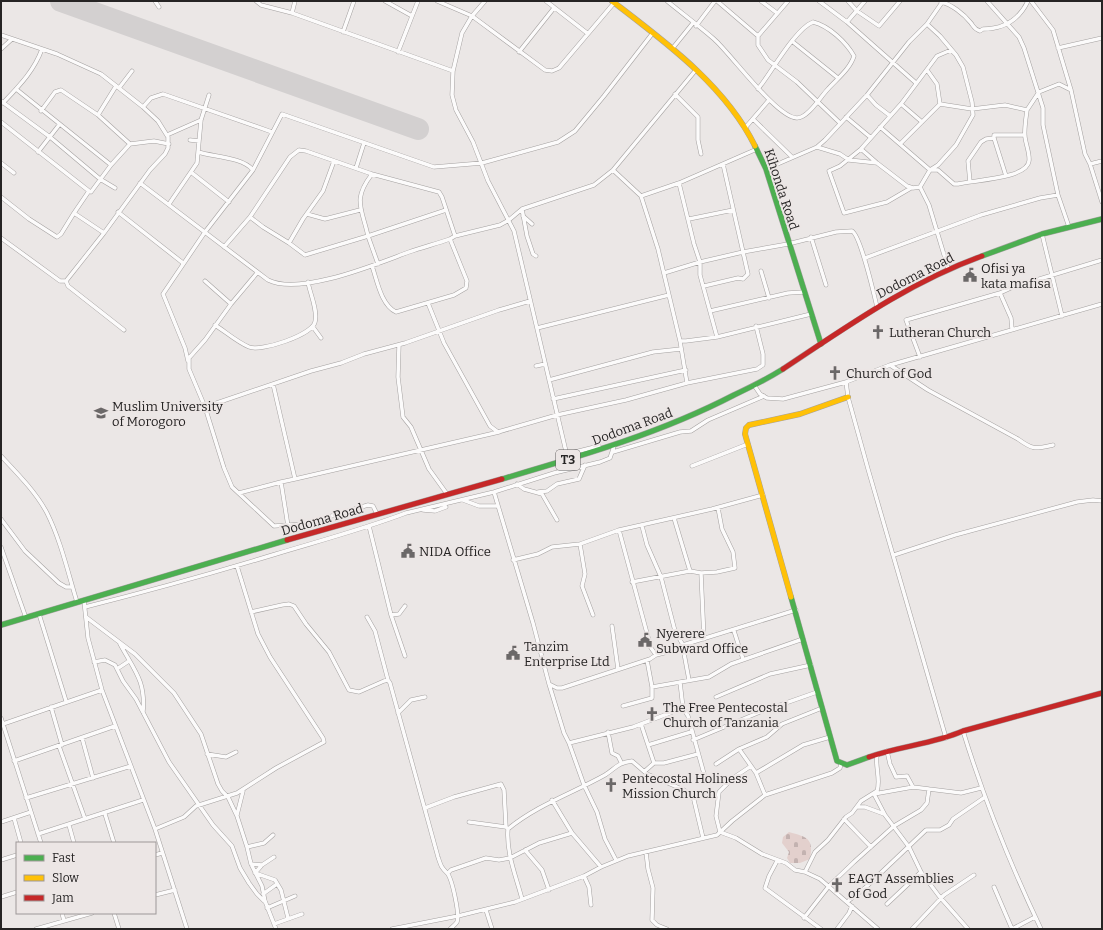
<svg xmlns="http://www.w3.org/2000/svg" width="1103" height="930" viewBox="0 0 1103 930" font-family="Bitter,serif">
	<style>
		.cemetery { fill: url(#cemetery-stones) }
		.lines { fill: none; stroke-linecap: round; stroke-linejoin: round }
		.runway { stroke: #d3d0d0; stroke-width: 22 }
		.street-casing { stroke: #a4a1a0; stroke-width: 4.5 }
		.fast-casing { stroke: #a4a1a0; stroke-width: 6 }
		.slow-casing { stroke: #a4a1a0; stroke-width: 6 }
		.jam-casing { stroke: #a4a1a0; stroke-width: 6 }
		.street { stroke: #fcfbfb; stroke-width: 3.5 }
		.fast { stroke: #4caf50; stroke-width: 5 }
		.slow { stroke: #ffc107; stroke-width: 5 }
		.jam { stroke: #c62828; stroke-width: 5 }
		.labels { text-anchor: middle; stroke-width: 4; stroke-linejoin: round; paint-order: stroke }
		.shield { fill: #ece6e5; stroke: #615e5e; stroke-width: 1 }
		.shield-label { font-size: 12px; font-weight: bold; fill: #262424 }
		.street-label { font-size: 13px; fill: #262424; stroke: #ece6e5 }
		.poi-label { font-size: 13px; fill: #262424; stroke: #ece6e5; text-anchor: start }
	</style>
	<defs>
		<pattern id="cemetery-stones" width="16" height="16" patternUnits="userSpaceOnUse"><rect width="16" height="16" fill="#e3d0cd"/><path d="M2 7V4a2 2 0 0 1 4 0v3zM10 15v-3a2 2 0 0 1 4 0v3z" fill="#c3b2b0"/></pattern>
	</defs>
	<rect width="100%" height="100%" fill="#ebe7e6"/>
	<path class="cemetery" d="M789 832C807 837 814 838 810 859L800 863H790L787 858 789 852 782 843 783 837Z"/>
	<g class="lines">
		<path class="runway" d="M61 1 418 129"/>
		<defs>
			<path id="street" d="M155 1 159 7
				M256 1 261 5 292 13 453 71
				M385 1 412 16
				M437 1 472 16 545 70 552 71 559 68 614 3
				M485 1 472 16 462 33 453 71 452 95 456 110 473 142 488 181 514 231 568 460
				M546 1 587 33
				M667 1C683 14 699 26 714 39 731 54 777 118 797 118 808 118 821 96 828 89 837 79 850 69 854 56 846 42 829 26 813 22 795 29 771 73 758 89
				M717 1 758 36
				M761 1 777 13
				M788 1 758 36V45L768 60 797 82 840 123
				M819 1 847 22 916 83
				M848 1 857 11 879 26 900 1
				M987 1 1019 37 1024 48 1043 108V125L1058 195 1069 227
				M1031 1 1053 30 1071 90 1085 154 1090 164 1102 202
				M941 2C951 4 964 14 971 23 974 27 974 29 980 31L983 29C1004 29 1019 20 1028 1
				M292 13 295 1
				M847 22 865 1
				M927 24 940 36 956 55 963 67 972 102 973 115 956 145 938 165 930 170 920 187 929 205 948 268
				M696 26 715 1
				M343 32 354 1
				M1 35 57 54 101 74 143 107 158 121 168 137V148L165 154 150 170 104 233 66 281H60L1 238
				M793 42 838 78
				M1058 48 1102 38
				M1 49 12 39
				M672 49 693 23
				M398 52 418 1
				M519 52 554 8
				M119 88 132 71
				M16 89 111 165 130 144 98 115 61 90 55 92 41 111
				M675 94 698 117V140L701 154
				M867 95 876 105 889 115
				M1 101 50 137 100 179 115 188
				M3 103C19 86 34 71 42 49
				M901 104 922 122
				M940 104 972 109 1005 105 1027 110 1039 92 1059 84 1071 90
				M143 107 151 98 163 94 272 132
				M98 115 116 86
				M846 117 870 137
				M753 119 792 157
				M1 122 89 191
				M880 127 930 170H938L954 184H958C972 180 1027 179 1029 161 1030 154 1026 145 1025 137 1024 129 1026 118 1027 110
				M745 128 769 100
				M167 135 201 120
				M994 138 1006 176
				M190 140 199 141
				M901 143 940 104 937 84 927 70
				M130 144 154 141 169 144
				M817 147 840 154 849 160 877 163 907 186 913 188 920 187
				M861 149 877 163
				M38 152 59 125
				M198 152 201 120 209 95
				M1 163 14 173
				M1090 164 1102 161
				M356 168 364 143
				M766 169 817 147 825 140 867 95 909 42 927 24 943 1
				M613 170 641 196 658 249 680 341 687 383
				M192 173 229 202
				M372 174C352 200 362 208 368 236L446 210
				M970 182 968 161 981 142 986 139 994 138V135H1025
				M140 183 268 280C300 296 376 264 409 252 423 247 436 244 450 239L455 236 500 225 509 220 522 209 594 185 613 170 695 71
				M679 183 694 244 700 262V275L717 337
				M911 188 887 202 844 213 829 171 840 166 861 149 901 104 937 56 951 50 956 55
				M641 196 679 183 757 149
				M1 197 29 219 57 237 61 234 74 213 104 233
				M169 204 197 163 198 152C214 157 242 157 253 170
				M522 209 527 236 533 254 536 256
				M118 212 183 263
				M74 213 89 191 91 192 111 165
				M307 214 325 219 360 210
				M523 216 532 224
				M250 217 263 227 289 243 303 219 323 191 334 161
				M689 219 733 210
				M1042 234 1062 316
				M811 237 826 285
				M289 243 305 255 368 236 378 264
				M224 247 250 217 290 157 299 150 306 151 372 174 439 192 442 197 455 236
				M865 258 981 215 1040 198 1058 195
				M372 266C377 280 381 305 396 312L454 295 466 288 467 281 450 239
				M761 271 769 298
				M664 273 700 262 743 252 788 244 836 232 852 231C860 235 874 294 877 307
				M66 281 68 286 124 330
				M205 281 231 304
				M704 286 738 278 743 279 748 274 723 164
				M1000 293 1011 318 1012 329
				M428 303 444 343 490 426 498 432 557 415 626 400 687 383 757 369 763 365V354L756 326
				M710 311 788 293 804 292
				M215 325C226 332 237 342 249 347 261 352 312 335 315 322 318 310 310 294 308 282
				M313 327 321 338
				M537 328 669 295
				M680 341H686L717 337 811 314
				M399 345 398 377 403 417 411 427 429 469 447 494
				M920 357 906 320 1000 293 1013 287 1102 260
				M188 361 185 348 163 294 205 232 253 170 282 114 434 167 482 163 558 142 575 131 604 96 652 34
				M890 365 928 390 1018 439C1033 450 1035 449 1053 445
				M536 366 545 364
				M549 380 653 352 681 349
				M846 382 890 365 1102 304
				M273 384 295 479 281 482 288 526
				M754 385 760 394 767 398 783 399 846 382 848 397 868 469 946 738
				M553 399 686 370
				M205 407 189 369V358L205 340 231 304 257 273
				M613 452 680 432 691 431 708 420 764 396
				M567 454 599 446
				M1 456C17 473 36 492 47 513 61 541 68 573 77 602
				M692 466 748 444
				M295 479 499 432
				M517 484 524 489 542 494 557 520
				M494 492 533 623 549 684 557 688H562L650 659 656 655
				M538 492 547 491 557 484 579 479 585 465
				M239 493 281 482
				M463 500 479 506H498
				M423 510 435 511 446 507
				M377 514 373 506 368 505 305 524 274 526 232 487 224 468 205 407 311 371 341 363 364 354 405 343 499 310 530 301
				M674 518 690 571
				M1 519 25 551 59 583 66 587H72
				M369 526 391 615
				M642 526 647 545 661 577 675 631 683 645
				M619 530 651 648 656 655 683 648V645L796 610
				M580 544 585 574 582 586 593 615
				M1 547 26 618
				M894 555 955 535 1077 502 1093 500 1102 501
				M513 560 538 554 552 547 580 544 619 530 712 509 763 495
				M701 573 717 572 735 568 733 552 722 529 718 508
				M632 582 690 571 701 573 704 639
				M84 601 88 638 102 690 155 829 187 929
				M405 606 399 614 391 615 405 656
				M85 607C149 591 213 573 276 554 319 541 364 529 406 513L494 492 554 473 600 462 610 458 614 446
				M251 612 282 605 289 604 294 606 306 624 329 652 349 690 359 692 384 681 388 680 390 683 438 857C441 866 441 867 447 873 452 878 460 915 457 922 455 925 452 927 450 929
				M39 614 66 701
				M86 617 135 654 174 693 201 734 218 784 222 791 228 797 237 816 247 847 251 864 262 886 265 901 276 929
				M367 617 375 631 388 680
				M612 626 618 669
				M734 631 743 659
				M120 644C134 670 146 681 143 712
				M683 648 689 680
				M647 660 652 687
				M94 662 105 660 115 665 123 681 136 699 169 762 213 825 232 846 240 868 249 883 257 894 264 901
				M117 669 129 661
				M680 682 683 708
				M549 684 564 733 569 743 584 785 597 812 605 839 616 860
				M716 697 770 674 811 665
				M623 706 652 698V687L709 677 731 664 803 639
				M51 707 62 745
				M398 713 411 700 425 697
				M1 718 41 843
				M3 724 102 690
				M641 724 654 763H664L698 754
				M963 731C984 799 1010 864 1041 929
				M608 732 612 753 618 756 621 762
				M82 738 93 778
				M693 740 760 712 817 692
				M569 743 633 727 683 708 688 716 706 781
				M648 745 691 732
				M59 746 85 819
				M739 749 756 773 765 795
				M887 751 890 764 896 777 907 776 913 787
				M207 754 226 757 236 752
				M14 761 115 726
				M716 764 739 749 767 737 782 724 822 708
				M751 766 733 778 719 792 716 816 720 832 736 838 762 854 786 863 795 870 805 872 820 879 878 929
				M645 771 654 763
				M756 773 803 745 830 737
				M26 798 131 766
				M552 800 572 833 601 867
				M857 807H865L884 814
				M425 808 454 797 501 784 504 790 506 827 508 829C506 853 516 876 522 899
				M105 814 114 843
				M237 815 243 791
				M14 818 21 843
				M844 819 871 847
				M1 822 31 812
				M469 822 506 827
				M69 825 74 843
				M155 829 184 817 196 806 237 793 276 768 324 742 323 738 270 657 258 634 237 566
				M508 829C537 805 573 793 605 775 616 768 617 763 632 761L647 774 684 790 693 796 703 838
				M38 834 143 800
				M247 847 264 843 273 835
				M525 850 542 870 549 890
				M646 852 648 869 653 888 652 920 657 925 667 929
				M155 855 162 853
				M274 857 262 865 255 873 275 880 281 890 288 918
				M1 860 17 855
				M777 861 769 876 765 888 821 929
				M251 864 262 865
				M805 872 815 852 828 840 846 817 852 813 861 801 877 791C881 780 875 767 877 755
				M448 873 451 870 486 858 499 860 510 858 539 843 572 833
				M584 876 589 887 591 905
				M994 887 1012 929
				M263 894 277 884
				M155 895 175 890
				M1 897 17 892
				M847 902 866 887 926 830H940L949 825 953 819 985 797
				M887 904 921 872
				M267 908 295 896
				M486 910 492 929
				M62 913 64 921
				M114 913 119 929
				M804 918 829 886 854 862 894 826 921 810 927 803 929 789
				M274 924 302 914
				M36 929 92 913
				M392 929 458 916 515 902 584 876 601 867 628 856 717 835 732 821 765 795 832 773 840 768 841 763
				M837 929 849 913 852 906
				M912 929 944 895 974 875
				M968 929 939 896 921 872 909 847 885 815 874 794 913 787 961 793 981 788
				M1012 929 1035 917"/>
			<path id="fast" d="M755 146 766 169 821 344
				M982 256 1042 234 1102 219
				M502 479C581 456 661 433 734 395 751 387 767 379 783 369
				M791 597 837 761 847 765 869 757
				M1 625 287 540"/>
			<path id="slow" d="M612 1C664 41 725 85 755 146
				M791 597 745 434 746 428 749 425 800 414 848 397"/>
			<path id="jam" d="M783 369C848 326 908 283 982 256
				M287 540 502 479
				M869 757C900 746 933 744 963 731L1102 693"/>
		</defs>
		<use href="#street" class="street-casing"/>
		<use href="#fast" class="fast-casing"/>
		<use href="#slow" class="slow-casing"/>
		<use href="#jam" class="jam-casing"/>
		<use href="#street" class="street"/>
		<use href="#fast" class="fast"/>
		<use href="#slow" class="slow"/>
		<use href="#jam" class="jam"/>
	</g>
	<defs>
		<symbol id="civic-bare" viewBox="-9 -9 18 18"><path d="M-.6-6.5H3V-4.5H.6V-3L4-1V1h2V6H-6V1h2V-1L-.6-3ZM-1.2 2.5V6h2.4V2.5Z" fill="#6b6868" stroke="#ece6e5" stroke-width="2.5" paint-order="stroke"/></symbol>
		<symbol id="church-bare" viewBox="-9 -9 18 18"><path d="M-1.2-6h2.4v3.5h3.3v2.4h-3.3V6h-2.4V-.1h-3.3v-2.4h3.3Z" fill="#6b6868" stroke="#ece6e5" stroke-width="2.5" paint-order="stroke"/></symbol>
		<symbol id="university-bare" viewBox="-9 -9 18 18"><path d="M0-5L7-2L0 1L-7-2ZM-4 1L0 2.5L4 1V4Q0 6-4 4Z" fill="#6b6868" stroke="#ece6e5" stroke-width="2.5" paint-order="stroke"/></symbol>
	</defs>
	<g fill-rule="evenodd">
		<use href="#civic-bare" x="960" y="265" width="20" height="20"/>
		<use href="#church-bare" x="868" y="322" width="20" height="20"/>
		<use href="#church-bare" x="825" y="363" width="20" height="20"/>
		<use href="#university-bare" x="91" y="403" width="20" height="20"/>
		<use href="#civic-bare" x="398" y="541" width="20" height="20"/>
		<use href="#civic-bare" x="635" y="630" width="20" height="20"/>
		<use href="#civic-bare" x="503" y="643" width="20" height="20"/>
		<use href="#church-bare" x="642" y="704" width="20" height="20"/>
		<use href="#church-bare" x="601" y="775" width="20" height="20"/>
		<use href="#church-bare" x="827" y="875" width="20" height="20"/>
	</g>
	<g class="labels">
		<rect class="shield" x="556" y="450" width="24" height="20" rx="3"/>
		<g class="shield-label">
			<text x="568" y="464">T3</text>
		</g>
		<g class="street-label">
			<text transform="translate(782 189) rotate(72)" y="5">Kihonda Road</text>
			<text transform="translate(915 275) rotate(-27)" y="5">Dodoma Road</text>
			<text transform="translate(632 426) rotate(-20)" y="5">Dodoma Road</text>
			<text transform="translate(322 519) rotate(-16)" y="5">Dodoma Road</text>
		</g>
		<g class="poi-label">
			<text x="981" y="273">Ofisi ya<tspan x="981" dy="15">kata mafisa</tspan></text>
			<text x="889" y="337">Lutheran Church</text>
			<text x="846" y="378">Church of God</text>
			<text x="112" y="411">Muslim University<tspan x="112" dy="15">of Morogoro</tspan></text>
			<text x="419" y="556">NIDA Office</text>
			<text x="656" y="638">Nyerere<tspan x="656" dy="15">Subward Office</tspan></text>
			<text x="524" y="651">Tanzim<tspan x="524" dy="15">Enterprise Ltd</tspan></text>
			<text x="663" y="712">The Free Pentecostal<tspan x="663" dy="15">Church of Tanzania</tspan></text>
			<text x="622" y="783">Pentecostal Holiness<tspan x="622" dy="15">Mission Church</tspan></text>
			<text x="848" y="883">EAGT Assemblies<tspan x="848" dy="15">of God</tspan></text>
		</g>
	</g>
	<rect width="1103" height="930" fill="none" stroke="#262424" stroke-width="4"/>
	<rect x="16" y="842" width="140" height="72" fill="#ece6e5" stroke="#9d9898"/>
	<rect x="24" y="855" width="20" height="6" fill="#4caf50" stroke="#9d9898"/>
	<text x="52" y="862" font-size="12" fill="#262424">Fast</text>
	<rect x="24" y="875" width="20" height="6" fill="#ffc107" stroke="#9d9898"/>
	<text x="52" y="882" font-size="12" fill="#262424">Slow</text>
	<rect x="24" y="895" width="20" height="6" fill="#c62828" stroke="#9d9898"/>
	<text x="52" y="902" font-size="12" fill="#262424">Jam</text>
</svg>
